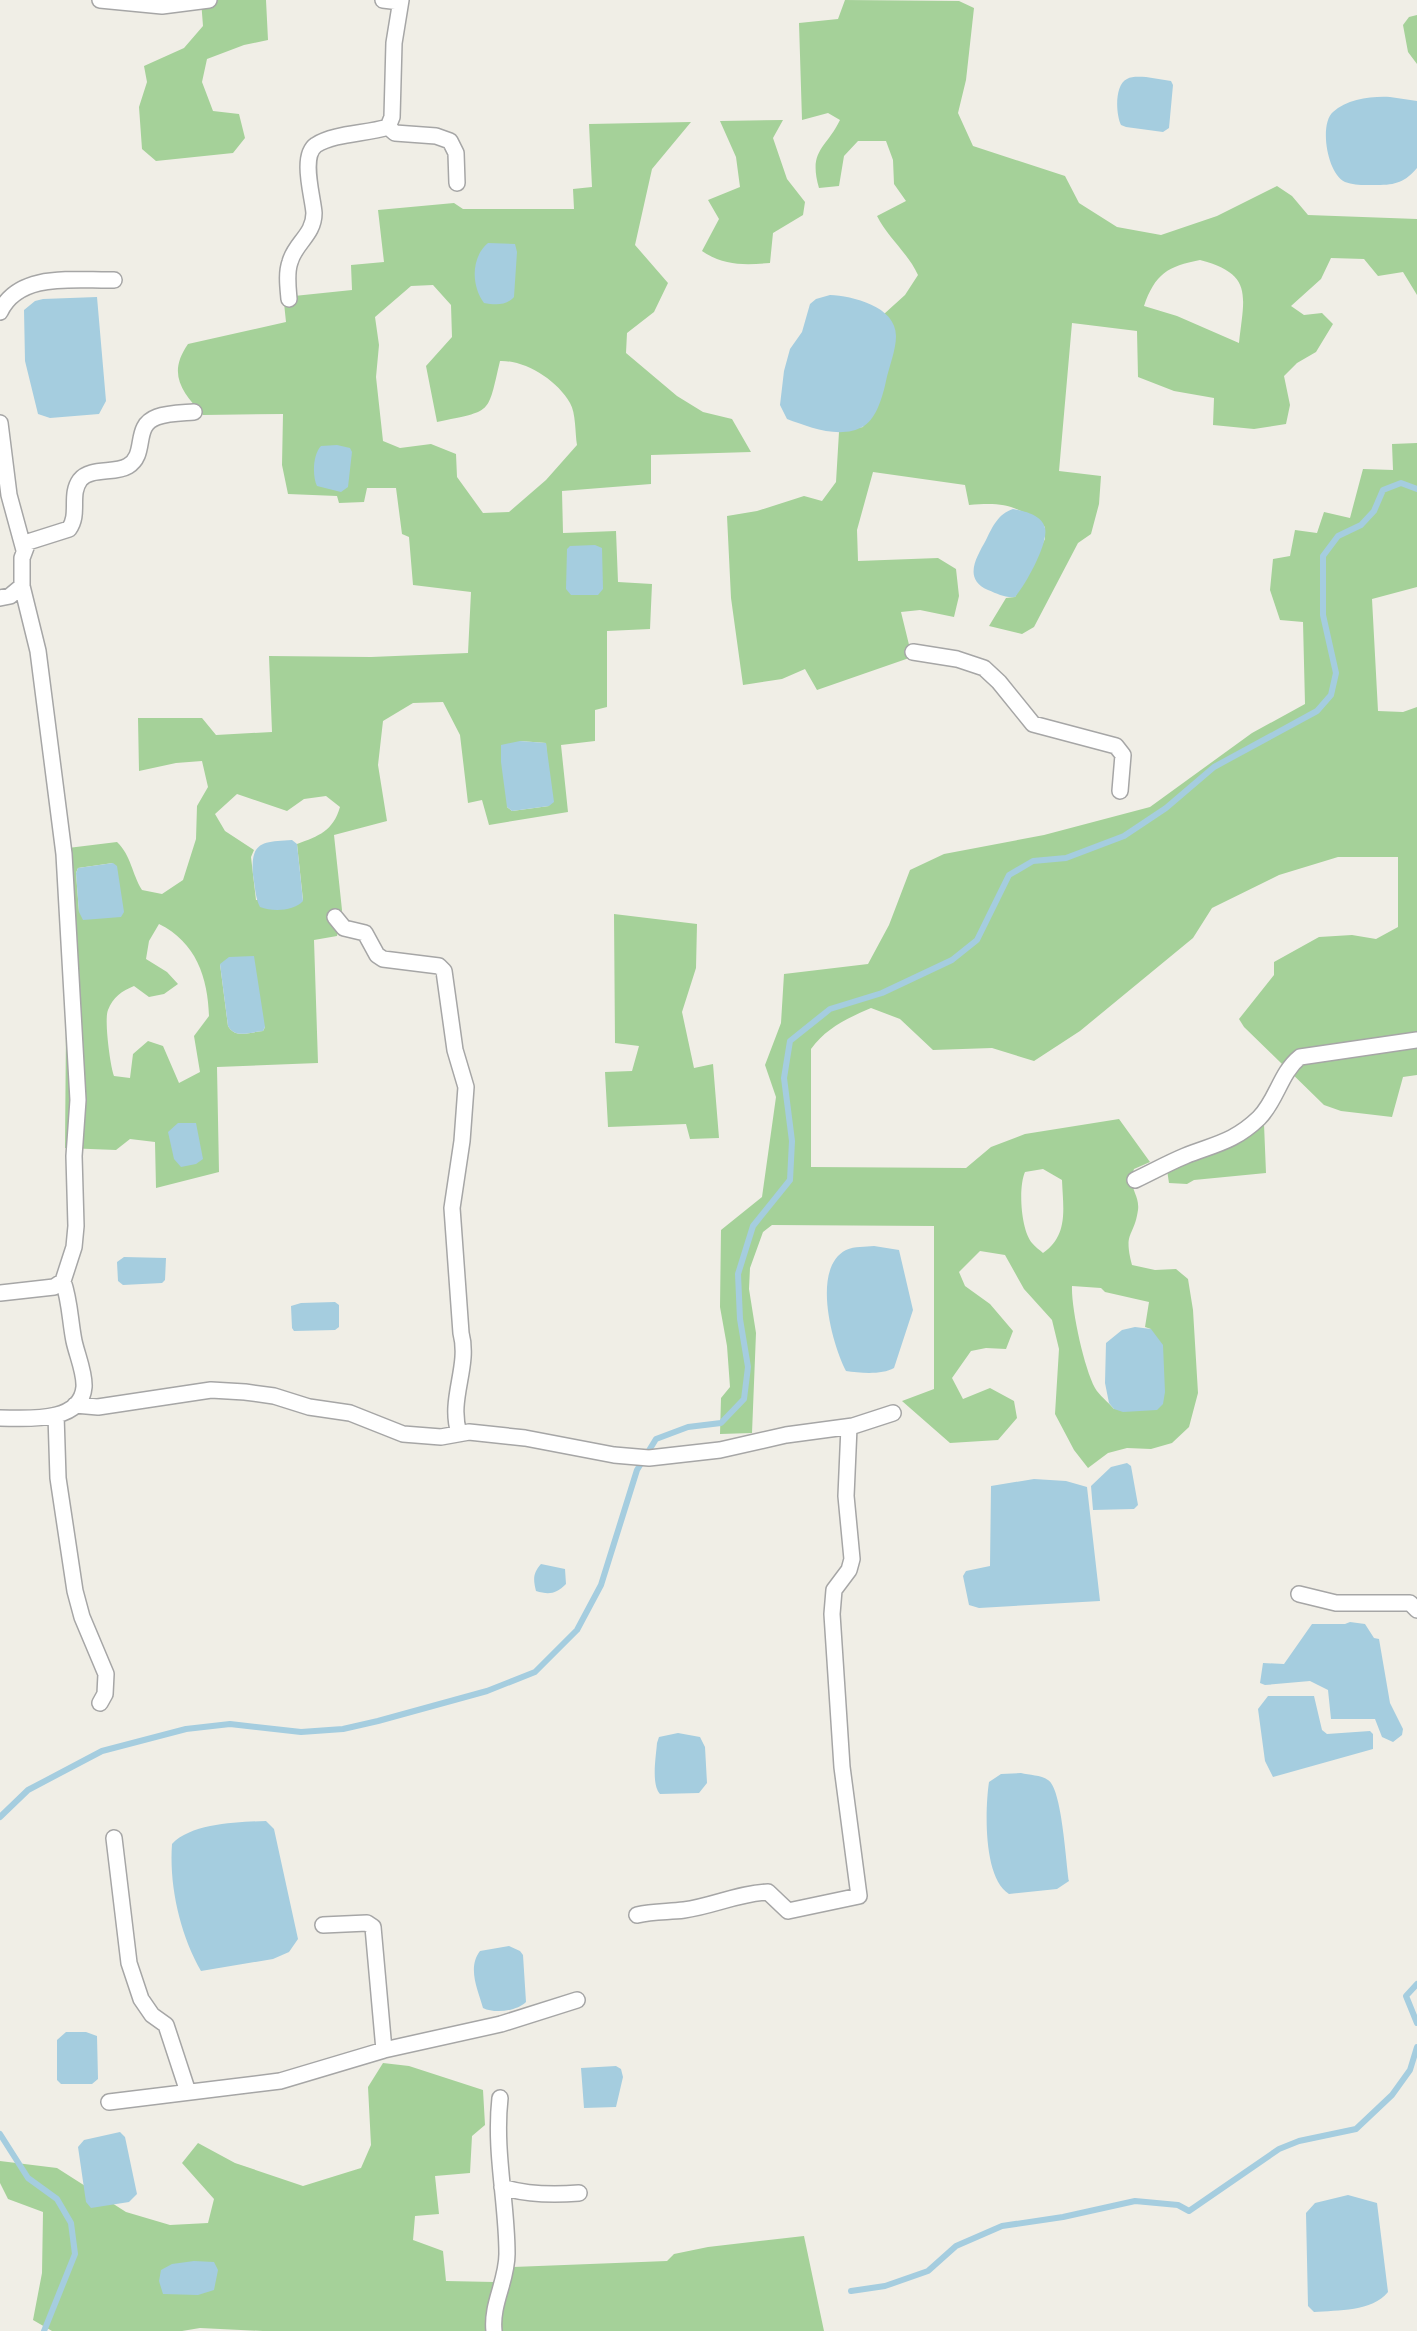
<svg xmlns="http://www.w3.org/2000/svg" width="1417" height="2331" viewBox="0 0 1417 2331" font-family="'PT Sans Narrow',sans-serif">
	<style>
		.forest { fill: #a5d199; fill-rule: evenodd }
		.water { fill: #a5cddf }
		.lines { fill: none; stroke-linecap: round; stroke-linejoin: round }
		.stream { stroke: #a5cddf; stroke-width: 6 }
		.street-casing { stroke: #a6a6a6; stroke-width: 18 }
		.street { stroke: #fff; stroke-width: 15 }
	</style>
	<rect width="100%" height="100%" fill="#f0eee6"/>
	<path class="forest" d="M201 0H266L268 40 244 45 207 59 202 82 213 111 239 114 245 138 233 153 156 161 142 149 139 107 147 82 144 66 184 48 203 26Z
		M845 0 959 1 974 8 966 80 958 113 973 146 1065 176 1079 203 1117 227 1161 235 1217 216 1277 186 1292 196 1308 215 1417 219V295L1403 272 1378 276 1364 259 1331 258 1321 279 1291 306 1304 315 1322 313 1333 324 1316 352 1297 363 1284 376 1290 405 1286 424 1254 429 1213 425 1214 398 1174 391 1138 377 1137 331 1072 323 1059 471 1101 476 1099 504 1091 534 1078 543 1034 627 1022 634 989 626 1006 598 1015 597 1045 539V527C1017 505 1004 502 969 505L965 485 873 472 857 530 858 561 938 558 956 569 959 596 954 617 920 610 901 612 912 657 817 690 805 669 782 679 743 685 731 598 727 516 757 511 804 496 822 501 836 482 839 432 863 427 891 322 884 314 905 295 918 275C908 253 888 238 877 216L906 201 894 184 893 160 886 141H858L844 156 839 186 819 188C808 150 826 149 840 120L828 113 802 120 799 23 838 19ZM1200 260C1254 274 1244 296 1239 343L1177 316 1144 306C1155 274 1168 266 1200 260Z
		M1417 15V64L1408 52 1403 25 1409 17Z
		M783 120 773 138 787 179 805 202 803 215 773 233 770 263C745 265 724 266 702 251L719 219 708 200 740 187 736 157 720 121Z
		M691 122 652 169 635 245 668 283 654 312 627 333 626 353 677 396 703 412 732 419 751 452 651 455V484L562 491 563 533 616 531 618 582 652 584 650 629 607 631V707L595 710V741L561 745 568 812 489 825 482 800 468 803 460 735 443 702 413 703 383 721 378 765 387 821 334 835 342 910 337 936 314 940 318 1063 217 1067 219 1172 156 1188 155 1142 130 1139 116 1150 65 1148 66 1026 61 928 68 848 117 842C131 855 132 874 142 890L162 894 183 880 196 839 197 806 208 787 202 761 176 763 139 771 138 718H202L216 735 272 732 269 656 371 657 468 653 471 592 413 585 409 537 402 534 396 488H367L364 502 339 503 337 496 288 494 282 465 283 414 203 415C182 392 167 374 188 344L286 322 284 303 294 296 352 290 351 265 384 262 378 210 454 203 463 209H574L573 189 592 187 589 124ZM433 285 451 305 452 337 426 366 437 422C493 410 487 416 500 361 525 360 557 380 570 403 576 413 575 433 577 445L546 480 509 512 483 513 457 477 456 454 431 444 400 448 383 441 376 377 379 345 375 317 411 286ZM520 741 546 743 549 806 512 811 507 807ZM237 794 287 811 304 799 326 796 340 807C333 831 319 836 297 844L303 900H256L251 857 254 850 225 831 215 814ZM113 863 79 912 76 873 78 868ZM159 924C196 942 208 978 209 1016L194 1036 200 1072 179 1083 163 1046 148 1041 133 1054 130 1078 114 1076C110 1065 104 1019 108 1010 113 997 122 991 134 986L149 997 164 994 178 984 167 972 146 959 149 941ZM220 964 265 1027 263 1031C250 1032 235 1039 228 1026Z
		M1417 443V587L1372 599 1378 711 1403 712 1417 707V1075L1403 1077 1392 1117 1341 1111 1324 1105 1244 1027 1239 1019 1274 975V962L1319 937 1352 935 1376 939 1398 927V857H1338L1279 875 1212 908 1193 938 1080 1031 1034 1061 992 1048 933 1050 900 1019 871 1008C848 1018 826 1028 811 1049V1167L966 1168 991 1147 1025 1134 1119 1119 1150 1162 1134 1169C1127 1188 1140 1194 1138 1210 1134 1238 1123 1231 1132 1265L1155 1270 1176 1269 1188 1279 1193 1310 1198 1393 1189 1427 1172 1443 1151 1449 1127 1448 1108 1453 1088 1468 1074 1450 1055 1414 1059 1349 1052 1320 1024 1289 1005 1255 980 1251 959 1272 965 1286 990 1304 1013 1331 1006 1349 986 1348 971 1351 952 1378 963 1399 990 1388 1014 1401 1017 1418 998 1440 950 1443 902 1401 934 1389V1226L772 1225 763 1232 750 1268 749 1289 756 1333 752 1433 720 1434 721 1398 730 1387 727 1346 720 1307 721 1230 762 1197 776 1097 765 1065 781 1023 784 974 868 964 889 925 910 870 944 854 1044 835 1150 807 1252 733 1305 704 1303 622 1280 620 1270 590 1273 559 1290 556 1295 530 1317 533 1324 512 1350 518 1363 469 1393 470 1392 444ZM1043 1169 1062 1180C1063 1208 1069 1235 1043 1253 1040 1250 1035 1247 1032 1243 1021 1230 1018 1188 1025 1172ZM1072 1286 1101 1288 1105 1292 1149 1302 1145 1327 1151 1329 1114 1409C1108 1402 1099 1395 1095 1388 1084 1368 1071 1308 1072 1286Z
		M614 914 697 924 696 968 682 1012 694 1068 713 1064 719 1138 690 1139 686 1124 608 1127 605 1072 632 1071 639 1046 615 1043Z
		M1264 1124 1266 1173 1194 1180 1187 1184 1169 1183 1167 1170Z
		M383 2063 409 2066 483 2090 485 2125 472 2136 470 2173 435 2176 439 2214 415 2216 413 2240 443 2251 446 2281 494 2282 513 2267 667 2261 674 2254 708 2247 804 2236 824 2331H263L200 2328 182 2331H52L33 2320 42 2273 43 2212 8 2199 0 2183V2161L57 2168 126 2212 170 2225 208 2223 214 2199 182 2163 198 2143 235 2163 303 2186 361 2168 371 2145 368 2087Z"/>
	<path class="water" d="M1146 77 1171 81 1173 85 1169 128 1163 132 1126 127 1121 125C1116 115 1114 85 1127 79 1132 76 1140 77 1146 77Z
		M1390 97 1417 101V168C1405 182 1396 185 1377 185 1367 185 1355 186 1345 182 1327 174 1319 124 1333 112 1347 99 1372 96 1390 97Z
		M488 243 515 244 517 252 514 297C506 306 495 305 484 303 471 286 471 257 488 243Z
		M830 295C852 296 896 306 896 336 896 350 889 367 886 381 883 395 877 418 864 426 841 440 809 427 787 419L780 405 784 371 790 349 802 332 810 304 816 299Z
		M97 297 106 401 99 414 50 418 38 414 25 361 24 310 35 301 43 299Z
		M337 445 350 448 352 452 348 487 341 492 317 486C312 476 313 454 321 446Z
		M1013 509C1024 511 1042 515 1045 528 1049 543 1025 586 1015 597 1005 598 998 594 988 590 963 579 976 558 986 540 993 526 998 514 1013 509Z
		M595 545 602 548 603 589 598 595H571L566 589 567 549 570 546Z
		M520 741 546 743 554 802 549 806 512 811 507 807 501 762V745Z
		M292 840 297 844 303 901C294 911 273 912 260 907 255 897 255 886 253 875 250 841 263 842 292 840Z
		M113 863 117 866 124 912 121 917 83 920 79 912 76 873 78 868Z
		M254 956 265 1027 263 1031C250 1032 235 1039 228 1026L220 964 229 957Z
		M178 1123H196L203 1159 196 1164 181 1167 174 1159 168 1132Z
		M874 1246 899 1250 913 1310 894 1368C882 1375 860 1373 846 1371 832 1344 811 1268 846 1250 855 1246 865 1247 874 1246Z
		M124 1257 166 1258 165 1280 162 1283 123 1285 118 1281 117 1262Z
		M335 1302 339 1305V1327L335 1330 294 1331 292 1328 291 1306 301 1303Z
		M1135 1327 1151 1329 1163 1345 1165 1392 1163 1404 1157 1410 1123 1412 1114 1409 1109 1403 1105 1383 1106 1343 1122 1330Z
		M1127 1463 1131 1466 1138 1505 1134 1509 1093 1510 1091 1486 1111 1467Z
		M1034 1479 1066 1481 1087 1487 1100 1601 979 1608 969 1605 963 1576 966 1571 990 1566 991 1486Z
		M541 1564 565 1569 566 1584C556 1594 549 1595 536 1591 533 1579 533 1573 541 1564Z
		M1350 1622 1365 1624 1374 1638 1379 1639 1390 1703 1403 1729 1402 1735 1393 1742 1382 1737 1375 1719H1331L1328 1690 1310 1681 1265 1685 1260 1683 1263 1663 1284 1664 1312 1624H1345Z
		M1268 1696H1314L1322 1730 1327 1734 1370 1731 1373 1734V1749L1273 1777 1265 1761 1258 1709Z
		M678 1733 700 1737 705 1747 707 1783 699 1793 660 1794C651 1784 656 1757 657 1743L659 1737Z
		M1021 1773C1029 1775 1041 1775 1048 1780 1062 1788 1066 1863 1069 1881L1057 1889 1009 1894C983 1878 985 1809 989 1782L1001 1774Z
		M266 1821 274 1829 298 1939 289 1952 273 1959 201 1971C180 1934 169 1886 172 1844 192 1823 238 1822 266 1821Z
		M509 1946 520 1951 523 1955 526 2002C517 2011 495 2014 483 2008 478 1990 467 1968 480 1951Z
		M66 2032H86L97 2036 98 2079 92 2084H61L57 2080V2040Z
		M616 2066 621 2069 623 2077 616 2107 584 2108 581 2068Z
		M120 2132 125 2137 137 2194 129 2202 91 2208 86 2202 78 2147 84 2140Z
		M1348 2195 1377 2203 1388 2292C1372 2312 1338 2310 1314 2312L1308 2306 1306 2213 1315 2203Z
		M194 2261 214 2262 218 2270 214 2290 198 2295 163 2294 159 2281 161 2270 172 2264Z"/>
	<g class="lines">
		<path class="stream" d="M0 1817 28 1790 102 1751 186 1729 230 1724 301 1732 343 1729 378 1721 487 1691 535 1672 577 1630 601 1585 637 1470 656 1439 688 1427 721 1423 744 1399 748 1367 740 1319 738 1274 753 1226 790 1180 792 1141 784 1078 790 1041 830 1009 882 993 952 960 977 940 1009 875 1033 861 1066 858 1124 836 1166 808 1214 767 1317 711 1331 695 1336 673 1323 615V556L1338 536 1361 525 1374 511 1383 490 1401 483 1417 489
			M1417 1984 1406 1996 1417 2023
			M0 2134 28 2178 57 2199 71 2223 75 2254 44 2331
			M851 2291 885 2286 928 2271 956 2246 1002 2226 1063 2217 1135 2201 1178 2205 1189 2211 1279 2149 1299 2141 1356 2129 1392 2095 1410 2070 1417 2047"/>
		<defs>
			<path id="street" d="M100 0 162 6 209 0
				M383 0 400 2
				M388 127 395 133 436 136 450 141 456 153 457 183
				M289 299C288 287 286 273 290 262 295 243 314 235 314 213 313 197 300 156 316 145 335 133 366 134 388 127L392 117 394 43 401 0
				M0 312C19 271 76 281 114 280
				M0 423 9 495 24 550
				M0 598 10 596 22 586V558L28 542 69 529C80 514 69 495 80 480 90 467 115 474 128 466 148 454 132 426 157 417 168 413 182 413 194 412
				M913 652 957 659 984 668 999 682 1033 724 1116 746 1123 755 1120 791
				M335 917 344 928 365 933 377 955 383 959 439 966 444 971 455 1050 466 1087 462 1141 452 1208 461 1333C470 1367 448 1399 459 1433
				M1135 1180C1152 1172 1168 1163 1185 1156 1215 1144 1234 1142 1259 1118 1277 1100 1280 1073 1300 1057L1417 1040
				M0 1293 54 1287 63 1281 74 1247 76 1226 74 1156 78 1100 64 854 38 651 22 586
				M75 1405 98 1407 211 1390 245 1392 274 1396 309 1407 350 1413 403 1434 441 1437 469 1432 525 1438 614 1455 649 1458 720 1450 786 1435 853 1426 893 1413
				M56 1415 58 1478 75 1591 82 1617 106 1674 105 1694 100 1703
				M0 1418C25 1418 81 1424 84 1387 85 1373 77 1355 74 1341 70 1321 70 1301 63 1281
				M1299 1594 1336 1603H1410L1417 1610
				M114 1838 129 1963 141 1999 152 2015 166 2025 188 2092
				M637 1915C653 1911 668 1912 684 1910 713 1906 739 1893 768 1892L788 1911 859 1896 842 1767 832 1614 834 1590 849 1570 852 1559 846 1496 849 1427
				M323 1925 367 1923 373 1927 384 2050 501 2024 577 2000
				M109 2102 280 2081 384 2050
				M502 2187C527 2195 553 2195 579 2193
				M494 2331C491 2304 507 2281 507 2254 507 2202 494 2151 500 2098"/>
		</defs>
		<use href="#street" class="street-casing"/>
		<use href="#street" class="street"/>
	</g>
</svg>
